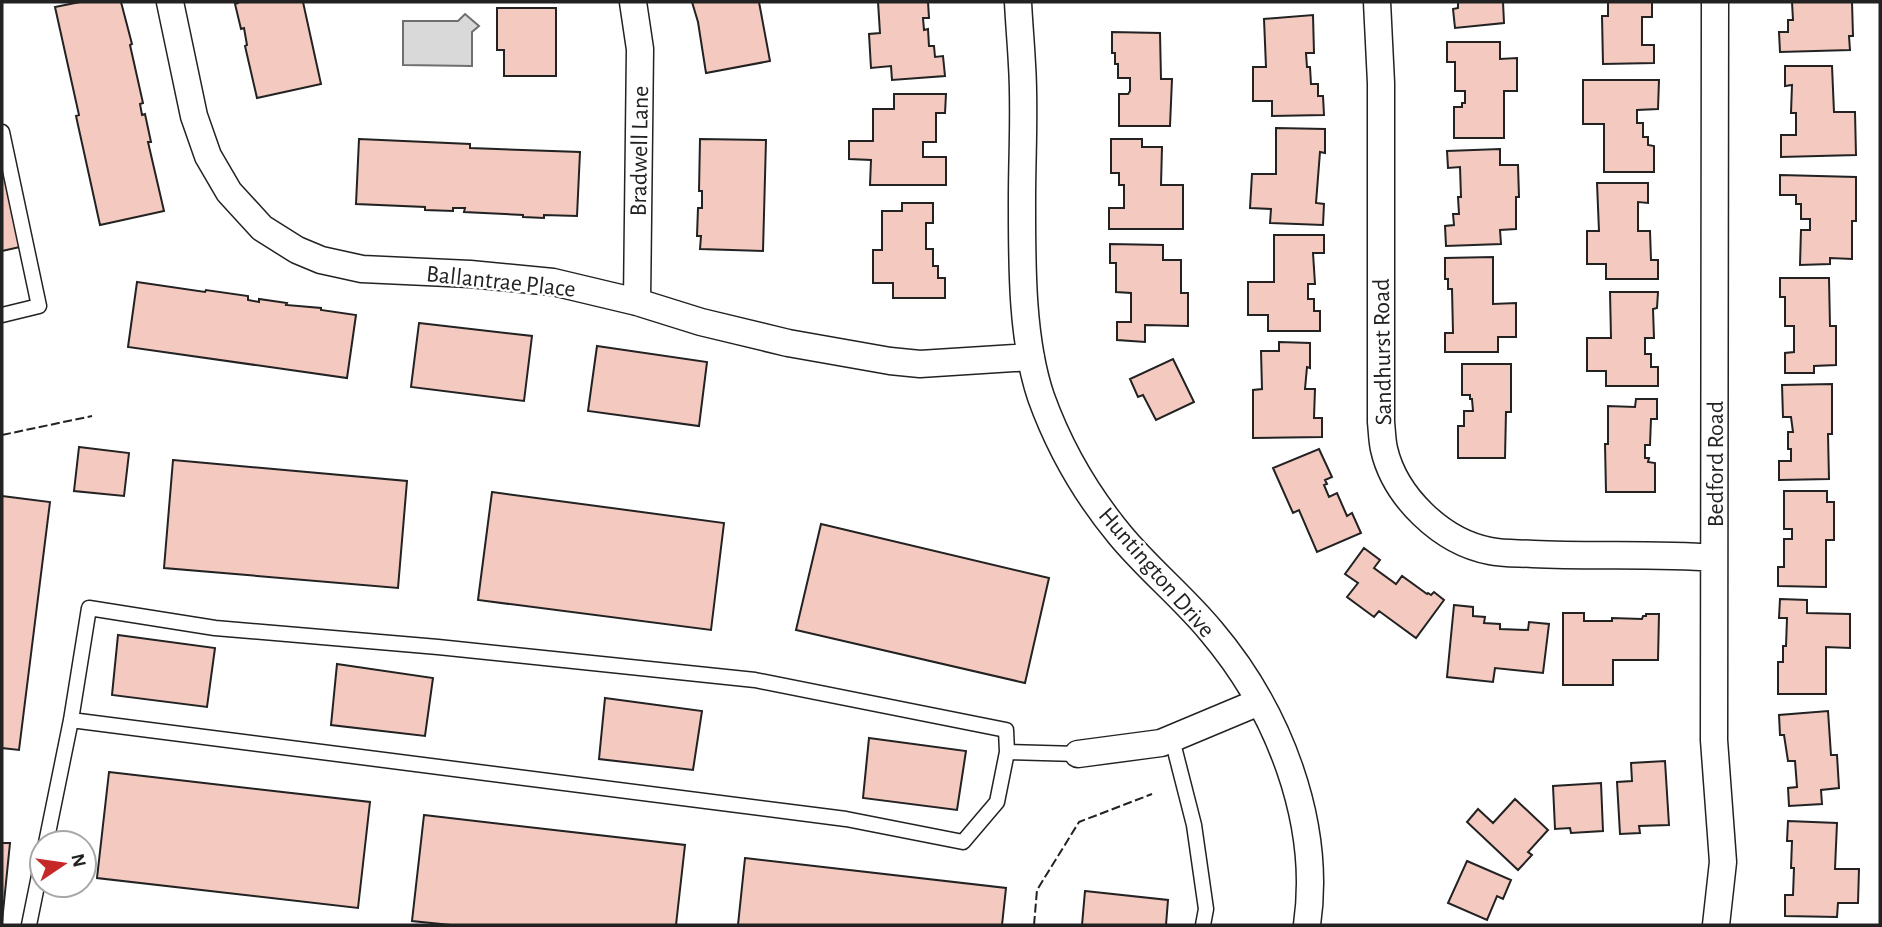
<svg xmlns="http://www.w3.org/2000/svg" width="1882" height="927" viewBox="0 0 1882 927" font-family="'Alegreya Sans',sans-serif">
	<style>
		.water { fill: #d9d9d9; stroke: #6f6f6f; stroke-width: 2 }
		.building { fill: #f3c9c0; stroke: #222; stroke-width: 2 }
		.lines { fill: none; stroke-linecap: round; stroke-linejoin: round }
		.lane-casing { stroke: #222; stroke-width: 17 }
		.street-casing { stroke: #222; stroke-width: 29 }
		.lane { stroke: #fff; stroke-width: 14 }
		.street { stroke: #fff; stroke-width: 26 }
		.fence { stroke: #222; stroke-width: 2; stroke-dasharray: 9 3.5; stroke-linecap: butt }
		.labels { text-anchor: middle; stroke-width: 5; stroke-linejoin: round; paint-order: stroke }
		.street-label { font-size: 24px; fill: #222; stroke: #fff }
	</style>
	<rect width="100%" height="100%" fill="#fff"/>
	<path class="water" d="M465 14 479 26 472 32V66L403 65V21H458Z"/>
	<path class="building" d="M80 2H121L132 44 130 45 143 103 140 104 142 115 145 114 151 142H148L164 211 100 225 76 116 79 115 55 7Z
		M238 2H303L321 84 257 98 245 46 247 45 244 28 241 29 235 4 238 3Z
		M692 2H759L770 61 706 73 698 22Z
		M878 2H928L929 18H923L924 30 928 29 929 46H934L935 57 943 56 945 76 892 80 891 66 871 68 869 34 880 33Z
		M1458 2H1503L1504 23 1455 28 1453 9 1458 8Z
		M1608 2H1652V17H1642V45H1654V63L1603 64 1602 16H1608Z
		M1792 2H1852L1853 36H1849L1850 50 1780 52 1779 32H1788V20H1793Z
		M497 8H556V76H504V50H497Z
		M1313 15 1314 53H1306L1307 67H1310L1311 84H1318V96H1323L1324 115 1272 116V101H1253V67H1266L1264 19Z
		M1112 32 1160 33 1161 79H1172L1170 126H1119V94H1128L1130 91V78H1118V64H1115V53H1112Z
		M1447 42H1500V59L1517 58V91H1504V138H1454V107H1462V103H1465V91H1455V62H1447Z
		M1785 66H1832L1834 112H1855L1856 155 1781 157V135H1796V113H1791L1792 85 1785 86Z
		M1583 80H1659L1658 109 1637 110V123H1643V137H1648V145L1654 146V172H1604V124H1583Z
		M894 94H946L945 113H936V142H923V157H946V185H870L871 160 849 159V141H873V109H894Z
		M1276 128 1325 129V153L1320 152 1316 203 1324 204 1323 225 1270 223 1271 209 1250 208 1252 174H1276Z
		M359 139 470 144V148L580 152 577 216 544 215V218L523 217V215L464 212 465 208H453V211L425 210V207L356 204Z
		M700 139 766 140 763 251 700 249 701 236H697L698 208H702V191H699Z
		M1111 139H1142V147H1162L1161 185H1183V229H1109V208H1124V185H1119V173H1111Z
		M1500 149V165H1518L1519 197H1516V229L1500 230 1501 244 1446 246 1445 226 1454 225 1453 214H1459L1458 197H1461L1460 167 1448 168 1447 151Z
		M2 165 20 247 2 251Z
		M1780 175 1856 177V221H1852V259L1830 258V264L1800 265 1801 230H1810V219H1801V204H1796V195H1780Z
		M1597 183H1648V203L1638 202V231H1650L1651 260H1658V279H1606V264H1587V231H1599Z
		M902 203H933V223H926V249H933V266H938V278H945V298H893V283H873V250H882V211H902Z
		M1274 235H1324V253H1313L1315 284H1308V299H1314V311H1320V331H1268V315H1248V282H1274Z
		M1110 244 1163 245V260H1181V293H1188V326L1145 325V342L1117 340V322H1131V293L1116 292V263H1110Z
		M1493 257V304L1516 303V337H1498V352H1445V333H1453L1452 289H1448V279H1445V258Z
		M1780 278H1829L1830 326H1836V365L1814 366V373H1785V353L1794 352V326H1785V297H1780Z
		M137 282 205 292 206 290 248 296V300L259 302V299L287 303 286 305 321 308V310L356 315 347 378 128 347Z
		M1610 292H1658L1657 308 1653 309 1654 338H1645V354H1651V367H1658V386H1606V371H1587V338H1611Z
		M419 323 532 336 524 401 411 387Z
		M1279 342 1310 343V368L1307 367 1305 389H1315L1314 418H1322V437L1253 438V390L1262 389 1261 351H1279Z
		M597 346 707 362 699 426 588 411Z
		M1173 359 1194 402 1156 420 1143 395 1138 397 1130 379Z
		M1462 364H1511V412H1506L1505 458H1458V426H1464V411H1473L1472 399H1470V395H1462Z
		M1832 384V434H1828L1829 479 1779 480V461H1791V449H1788V432H1793L1791 417H1783L1782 385Z
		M1636 399H1657V419H1651L1650 445H1645V458H1649L1648 462 1655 463V492H1606L1605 444H1608V406L1635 407Z
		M79 447 129 453 124 496 74 491Z
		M1319 449 1332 477 1325 480 1327 484 1324 485 1329 497 1337 493 1347 516 1352 513 1361 533 1317 552 1299 510 1293 513 1273 468Z
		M173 460 407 481 398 588 164 568Z
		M1784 491H1827V502H1834V540H1826V587L1778 586V567H1784V539H1792V529H1784Z
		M492 492 724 523 711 630 478 600Z
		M2 496 50 502 19 750 2 748Z
		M821 524 1049 578 1025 683 796 630Z
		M1364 548 1380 560 1374 568 1396 584 1402 576 1427 594 1428 593 1431 595 1434 592 1444 600 1416 638 1379 611 1374 617 1347 597 1358 583 1345 574Z
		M1780 599 1807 600V613L1850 614V648L1826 647V694H1778V662H1783V646H1786L1787 618H1779Z
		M1454 605 1473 607V616L1485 617 1484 623 1500 624V629L1528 630 1529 622 1549 624 1543 673 1495 668 1493 682 1447 677Z
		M1563 613H1584V621H1612V618L1642 619 1643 616H1646V614H1659L1658 660H1613V685H1563Z
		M118 635 215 648 207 707 112 695Z
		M337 664 433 678 425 736 331 725Z
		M605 698 702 711 693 770 599 759Z
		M1828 711 1831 755H1837L1839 788 1821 790 1822 804 1789 806 1788 788 1797 787 1795 761H1788L1784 735H1780L1779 715Z
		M869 738 966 751 957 810 863 798Z
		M1665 761 1669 825 1639 826 1640 833 1620 834 1617 782 1632 781 1631 763Z
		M109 772 370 802 358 908 97 878Z
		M1601 783 1603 831 1571 833 1570 828 1555 829 1553 786Z
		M1515 799 1548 830 1528 852 1532 855 1518 870 1467 822 1478 809 1493 823Z
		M424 815 685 845 676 925H451L412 921Z
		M1788 821 1837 823 1835 869H1859L1858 903H1838L1837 917 1785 916V895H1793L1794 868H1791L1792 841H1787Z
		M2 843H10L2 922Z
		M745 858 1006 888 1002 925H738Z
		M1467 861 1511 880 1503 899 1497 896 1487 920 1448 903Z
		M1085 891 1168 900 1166 925H1082Z"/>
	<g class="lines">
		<defs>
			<path id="lane" d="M2 132 39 306 2 315
				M71 720 846 819 963 842 997 802 1007 752
				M1172 739 1194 825 1206 909 1203 925
				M46 843 71 720 89 608 215 628 438 647 755 680 1006 730 1007 752 1078 754
				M29 925 42 861"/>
			<path id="street" d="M170 2 194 116 208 156 229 192 262 228 297 250 321 260 362 269 470 274 553 282 637 302 701 322 788 343 890 361 920 364 1031 357
				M633 2 640 49 637 302
				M1018 2C1019 23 1021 44 1022 65 1025 109 1022 154 1022 198 1022 261 1021 338 1041 397 1059 447 1086 494 1120 535 1148 569 1183 597 1211 631 1278 710 1322 821 1307 925
				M1377 2 1381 83V422C1382 431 1382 440 1384 449 1395 497 1442 542 1490 551 1504 554 1519 553 1533 554 1593 557 1654 553 1714 558
				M1715 2 1714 740 1723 862 1716 925
				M1078 754 1161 743 1259 702"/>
		</defs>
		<use href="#lane" class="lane-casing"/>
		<use href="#street" class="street-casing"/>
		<use href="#lane" class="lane"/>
		<use href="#street" class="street"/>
		<path class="fence" d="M2 435 92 416
			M1034 925 1037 890 1079 822 1152 794"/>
	</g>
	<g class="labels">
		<g class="street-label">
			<text transform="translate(639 151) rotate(-89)" y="8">Bradwell Lane</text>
			<text transform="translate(501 281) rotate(6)" y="8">Ballantrae Place</text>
			<text transform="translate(1382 352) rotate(-91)" y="8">Sandhurst Road</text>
			<text transform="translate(1715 464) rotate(-90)" y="8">Bedford Road</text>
			<text transform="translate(1157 572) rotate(49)" y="8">Huntington Drive</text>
		</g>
	</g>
	<rect width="1882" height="927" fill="none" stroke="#222222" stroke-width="7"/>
	<g transform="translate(63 864) rotate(77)"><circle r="33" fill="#ffffff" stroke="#a7a7a7" stroke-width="2"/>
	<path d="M0-5L12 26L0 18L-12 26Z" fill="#c62828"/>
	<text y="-10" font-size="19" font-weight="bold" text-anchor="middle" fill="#222222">N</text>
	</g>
</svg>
